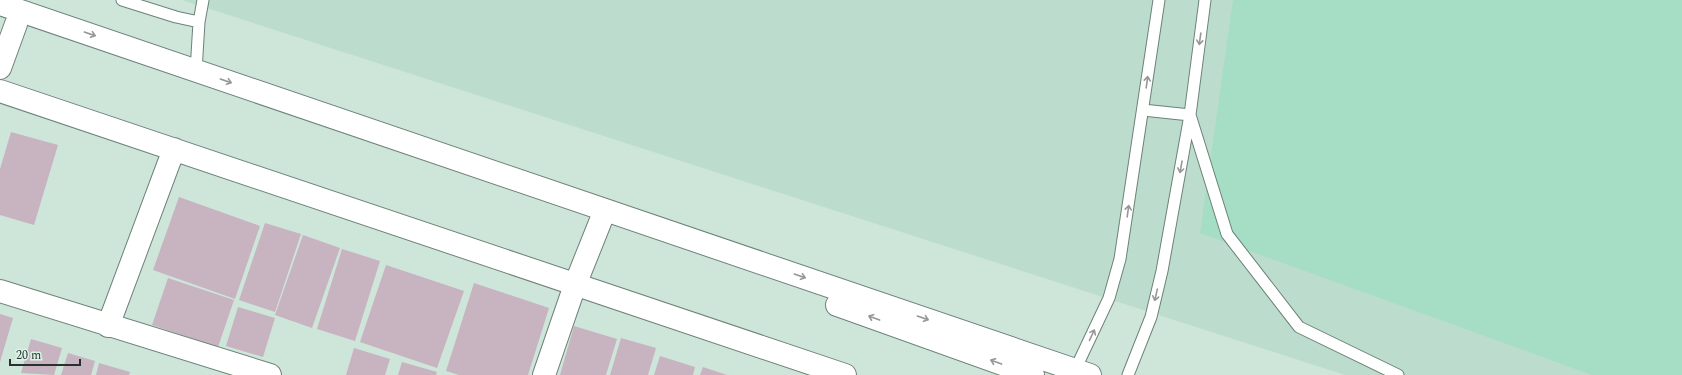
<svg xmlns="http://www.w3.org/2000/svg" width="1682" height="375" viewBox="0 0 1682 375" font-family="Spectral,serif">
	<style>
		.built { fill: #bcdccd }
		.green { fill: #a5dec4 }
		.building { fill: #c8b3c0 }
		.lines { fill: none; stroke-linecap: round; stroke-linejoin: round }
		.lane-casing { stroke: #6d8278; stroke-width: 13 }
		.street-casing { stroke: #6d8278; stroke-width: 24 }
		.secondary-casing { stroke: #6d8278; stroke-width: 24 }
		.primary-casing { stroke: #6d8278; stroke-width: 24 }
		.lane { stroke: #fff; stroke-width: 11 }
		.street { stroke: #fff; stroke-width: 22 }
		.secondary { stroke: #fff; stroke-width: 22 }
		.primary { stroke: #fff; stroke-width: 22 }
		.oneway { stroke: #949896 }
	</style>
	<rect width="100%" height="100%" fill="#cee5da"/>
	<path class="built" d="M182 0H1682V375H1345Z"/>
	<path class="green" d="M1233 0H1682V375H1592L1200 233Z"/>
	<path class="building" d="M11 132 58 145 34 225 0 215V169Z
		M179 197 260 226 235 299 153 270Z
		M265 223 301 234 275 312 239 300Z
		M303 235 340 248 312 328 275 315Z
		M342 249 380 261 355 341 317 329Z
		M386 265 464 291 437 368 360 342Z
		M168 278 234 300 218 347 152 325Z
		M474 283 549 308 528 375H459L446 371Z
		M238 307 275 318 263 357 226 346Z
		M0 314 13 318 0 362Z
		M574 326 617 339 606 375H560Z
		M621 338 656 348 648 375H610Z
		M31 339 62 348 54 375 21 373Z
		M354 348 390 359 385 375H346Z
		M68 353 95 361 91 375H61Z
		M660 356 695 367 693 375H654Z
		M402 362 437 372 436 375H398Z
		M99 363 130 372 129 375H96Z
		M703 367 727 375H700Z"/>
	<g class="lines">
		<defs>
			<path id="lane" d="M122 0 176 17 199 22
				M196 71 199 22 203 0
				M1143 110 1190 115 1227 234 1299 327 1398 375
				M1075 370 1109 298 1120 259 1159 0
				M1128 375 1151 317 1162 271 1190 115 1205 0"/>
			<path id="street" d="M0 91 845 375
				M0 291 270 375
				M108 326 174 149
				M544 375 575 285 601 220"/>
			<path id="secondary" d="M0 68 16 24"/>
			<path id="primary" d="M0 4 1090 375
				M837 305 1033 375"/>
		</defs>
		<use href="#lane" class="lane-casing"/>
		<use href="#street" class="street-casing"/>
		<use href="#secondary" class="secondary-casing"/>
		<use href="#primary" class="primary-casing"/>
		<use href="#lane" class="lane"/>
		<use href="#street" class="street"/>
		<use href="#secondary" class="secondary"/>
		<use href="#primary" class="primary"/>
	</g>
	<defs><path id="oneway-shaft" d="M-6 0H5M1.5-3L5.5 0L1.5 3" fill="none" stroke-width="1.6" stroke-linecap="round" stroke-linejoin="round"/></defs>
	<g class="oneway">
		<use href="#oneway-shaft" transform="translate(90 34) rotate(19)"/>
		<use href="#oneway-shaft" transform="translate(1200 39) rotate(98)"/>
		<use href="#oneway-shaft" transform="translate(226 81) rotate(19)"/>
		<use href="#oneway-shaft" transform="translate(1147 82) rotate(-82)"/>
		<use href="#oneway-shaft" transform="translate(1181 167) rotate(100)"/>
		<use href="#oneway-shaft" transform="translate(1128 211) rotate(-82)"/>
		<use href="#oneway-shaft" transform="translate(800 276) rotate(19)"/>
		<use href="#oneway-shaft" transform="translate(1156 295) rotate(103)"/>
		<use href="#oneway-shaft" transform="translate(874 318) rotate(-160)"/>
		<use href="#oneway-shaft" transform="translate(923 318) rotate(19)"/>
		<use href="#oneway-shaft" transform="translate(1092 335) rotate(-65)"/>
		<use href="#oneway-shaft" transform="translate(996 362) rotate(-160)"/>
	</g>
	<path d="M10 359v6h70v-6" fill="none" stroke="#28312d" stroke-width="2"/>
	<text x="16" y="359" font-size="12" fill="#28312d" stroke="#dbf3e8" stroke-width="3" paint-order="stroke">20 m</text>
</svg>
